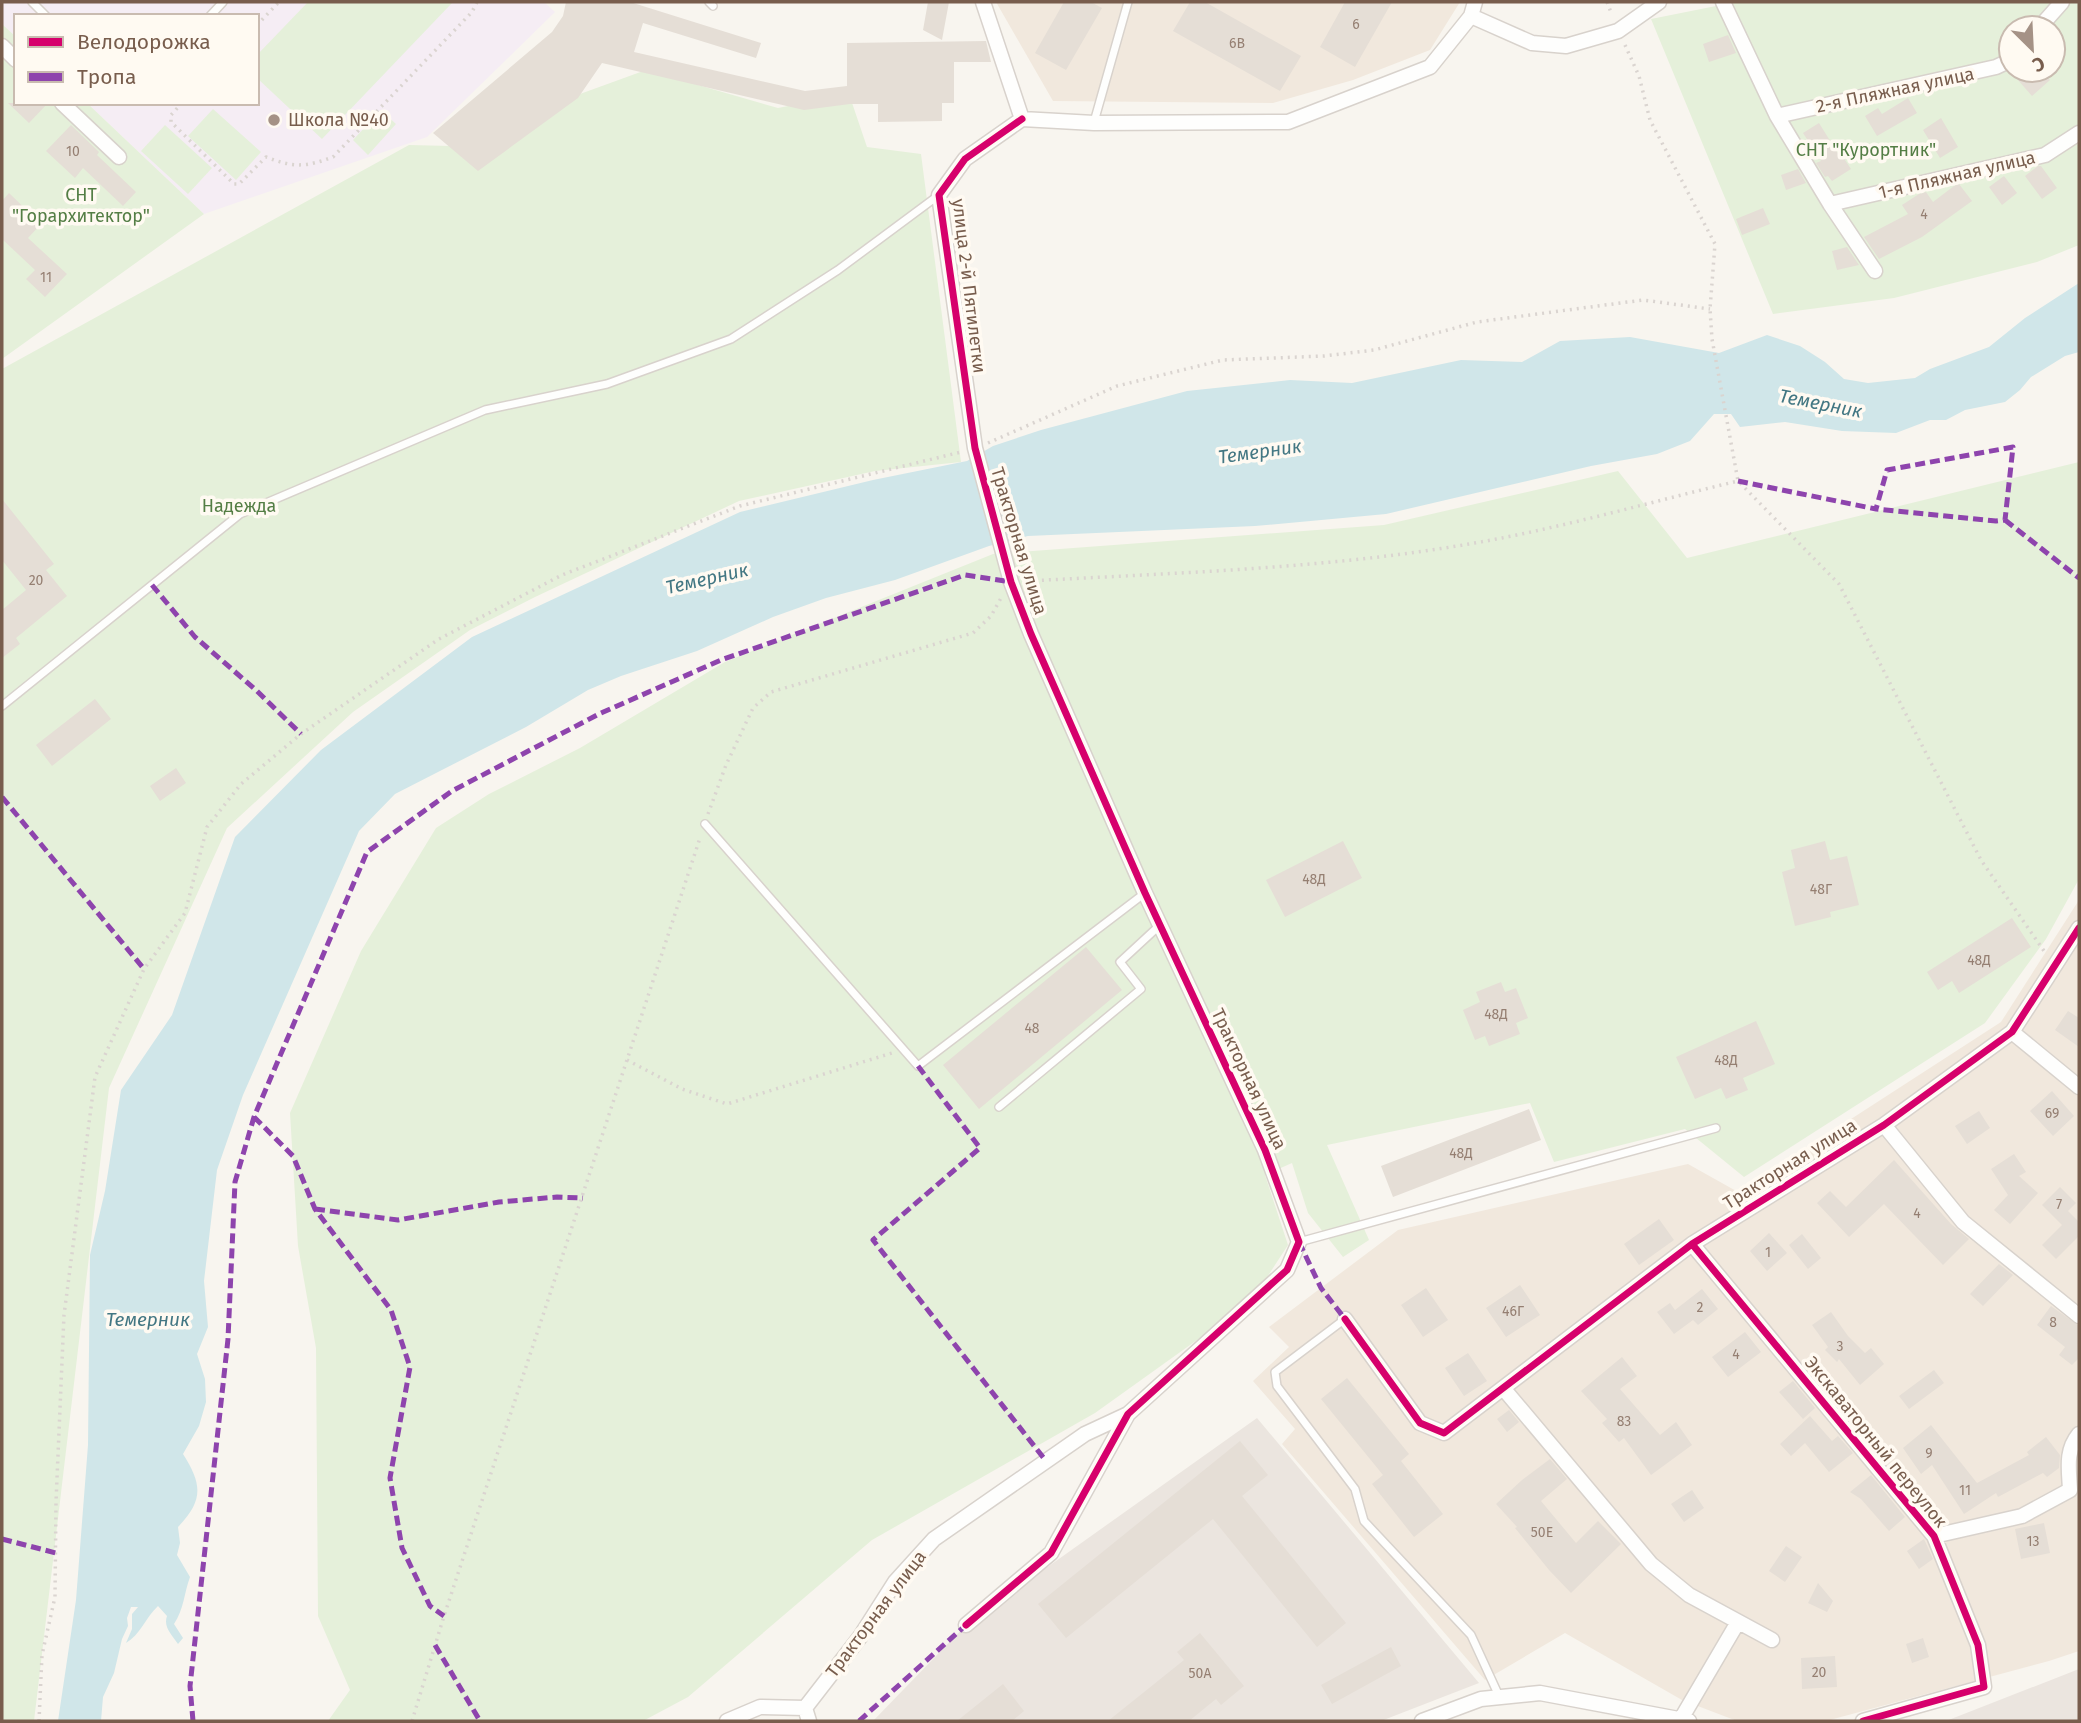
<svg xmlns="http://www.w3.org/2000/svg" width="2081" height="1723" viewBox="0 0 2081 1723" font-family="'Fira Sans',sans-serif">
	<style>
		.residential { fill: #f1e8dd }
		.industrial { fill: #ebe5df }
		.education { fill: #f5edf4 }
		.green { fill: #e5f0da; fill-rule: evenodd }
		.water { fill: #d0e6e9 }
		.building { fill: #e5ded6 }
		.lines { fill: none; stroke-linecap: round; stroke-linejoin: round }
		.service-casing { stroke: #d8d2cc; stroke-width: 10 }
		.minor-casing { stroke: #d8d2cc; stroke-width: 17 }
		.path { stroke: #dad4d0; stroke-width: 3.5; stroke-dasharray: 2 5; stroke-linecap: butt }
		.service { stroke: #fefefd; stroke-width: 7 }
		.minor { stroke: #fefefd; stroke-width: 14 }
		.quiet { stroke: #8e44ad; stroke-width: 5; stroke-dasharray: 10 5; stroke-linecap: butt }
		.cycleway-casing { stroke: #fffaf2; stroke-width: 11 }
		.cycleway { stroke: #d6006c; stroke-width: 7 }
		.poi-dot { fill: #a59286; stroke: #fffaf2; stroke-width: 2.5 }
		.labels { text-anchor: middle; stroke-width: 7; stroke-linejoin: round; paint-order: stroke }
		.number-label { font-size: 14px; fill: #957f72 }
		.street-label { font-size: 18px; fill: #785d4d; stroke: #fffaf2 }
		.poi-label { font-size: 18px; fill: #785d4d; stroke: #fffaf2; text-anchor: start }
		.park-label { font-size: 18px; fill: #547e45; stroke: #fffaf2 }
		.water-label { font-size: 19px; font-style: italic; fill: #437783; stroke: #fffaf2 }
	</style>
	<rect width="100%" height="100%" fill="#f8f5ef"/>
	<path class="residential" d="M996 2H1460L1430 50 1353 80 1273 103 1053 101Z
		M2079 900V1651L2049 1661 1826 1721H1737L1682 1700 1565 1633 1485 1680 1282 1444 1295 1429 1253 1381 1289 1347 1269 1327 1398 1230 1688 1164 1738 1192 2001 1022Z"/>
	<path class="industrial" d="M1257 1418 1479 1683 1381 1721H873L966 1625Z
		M2079 1669V1721H1946Z"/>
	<path class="education" d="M2 2H544L555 12 427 137 204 214 87 103H257V16H16V37L2 24Z"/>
	<path class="green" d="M308 2H451L452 3 322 139 257 78V55Z
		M1736 2H2079V245L2037 262 1894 298 1773 314 1651 19ZM2011 28H2053V70H2011Z
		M2 24 16 37V103H87L204 214 2 359Z
		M646 70 778 108 849 94 867 147 921 154 961 462 875 471 739 501 535 597 470 630 353 712 227 828 109 1088 34 1721H2V369L409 145 492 147 569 98Z
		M213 109 261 152 236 180 188 136Z
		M381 110 396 124 368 155 353 140Z
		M165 125 212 168 188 194 141 151Z
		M2079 462V879L2046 939 1985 1023 1744 1177 1685 1129 1554 1162 1530 1103 1327 1145 1369 1240 1343 1257 1308 1213 1292 1163 1265 1175 1288 1245 1262 1285 1204 1335 1095 1413 872 1540 688 1697 643 1721H328L350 1690 318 1616 316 1348 298 1246 290 1113 361 951 436 828 489 794 580 748 725 662 993 554 1384 525 1618 471 1687 558Z"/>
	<path class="water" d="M2079 283V352L2065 356 2031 377 2020 390 2005 402 1965 410 1946 420H1930L1896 433 1842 431 1785 422 1740 427 1731 414H1714L1690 441 1657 454 1591 466 1386 514 1255 526 1028 536 989 546 895 580 826 598 773 617 697 651 621 676 588 690 526 727 395 794 359 831 243 1095 217 1170 204 1281 208 1327 197 1354 205 1379 206 1402 199 1426 183 1454C202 1484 204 1500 178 1527L180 1543 177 1555 190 1577C184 1593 184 1609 174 1624L183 1638 178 1644C172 1635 163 1627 167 1616L158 1606C146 1617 140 1635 126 1643L132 1629V1614L138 1607H131L127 1618 128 1626 122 1639 114 1673 103 1697 101 1721H58L76 1600 88 1445 90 1255 105 1191 121 1090 172 1015 235 837 321 750 472 637 740 512 873 480 967 461 993 446 1041 430 1187 391 1290 380 1352 383 1461 360 1522 362 1560 341 1630 337 1719 353 1767 335 1800 346 1825 362 1844 379 1868 383 1915 378 1930 369 1989 347 2025 318Z"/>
	<path class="building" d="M566 2H630L761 43 756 58 643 23 634 52 805 91 847 86V43L986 41 991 62H954V103H942V121L878 122V104H850L804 110 602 63 578 98 478 171 433 133 552 32 563 16Z
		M928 2H949L942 40 923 30Z
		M1064 2H1091L1102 8 1066 70 1035 53Z
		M1190 2H1205L1301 56 1280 91 1173 31Z
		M1345 2H1392L1355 67 1320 47Z
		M1728 35 1736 53 1709 62 1703 44Z
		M2012 70H2041L2050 80 2032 96 2010 71Z
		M1908 98 1917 113 1877 136 1865 116 1878 108 1882 114Z
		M8 103H48L29 123Z
		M1941 118 1958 147 1940 158 1923 130Z
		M1819 123 1839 155 1841 154 1851 169 1832 181 1828 176 1825 177 1816 163 1821 161 1803 133Z
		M71 125 99 152 97 155 136 192 123 206 83 168 75 178 46 151Z
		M2038 166H2041L2057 188 2042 199 2025 176Z
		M1798 169 1806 183 1786 190 1781 175Z
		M2004 176 2017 193 2002 205 1989 187Z
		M1959 184 1972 201 1922 237 1879 259 1864 237 1908 214 1902 205 1919 194 1926 192 1933 202 1954 186Z
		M9 193 41 224 28 238 67 274 45 297 26 279 35 270 2 239V201Z
		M1763 208 1770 224 1742 235 1736 219Z
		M1847 247 1859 265 1837 270 1832 251Z
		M2 499 54 564 46 570 67 596 16 638 20 644 2 658V610L26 590 2 560Z
		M95 699 111 719 52 766 36 745Z
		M176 768 186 783 160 801 150 786Z
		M1343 841 1362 878 1285 917 1266 880Z
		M1825 841 1830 860 1847 856 1859 905 1830 912 1831 917 1795 926 1782 872 1795 868 1791 850Z
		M2012 918 2031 947 1959 993 1952 981 1938 990 1927 972Z
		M1086 947 1122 990 979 1109 943 1065Z
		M1501 982 1505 992 1516 988 1528 1018 1516 1023 1520 1034 1489 1046 1485 1036 1475 1040 1463 1010 1480 1002 1476 992Z
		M2068 1011 2079 1018V1047L2055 1030Z
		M1756 1021 1775 1064 1743 1078 1748 1090 1726 1099 1721 1088 1695 1099 1676 1057Z
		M2052 1091 2074 1116 2053 1136 2030 1111Z
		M1529 1109 1541 1140 1393 1197 1381 1166Z
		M1979 1111 1990 1128 1967 1144 1955 1126Z
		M2014 1154 2026 1172 2019 1176 2038 1193 2010 1224 1994 1210 2008 1195 1991 1169Z
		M1894 1160 1951 1224 1969 1239 1943 1265 1884 1204 1849 1237 1817 1203 1830 1191 1846 1207Z
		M2060 1187 2076 1203 2068 1211 2079 1222V1236L2056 1259 2042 1245 2062 1225 2042 1205Z
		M1659 1219 1674 1240 1639 1265 1624 1244Z
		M1769 1233 1787 1253 1767 1271 1750 1251Z
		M1802 1234 1821 1258 1808 1269 1789 1245Z
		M1999 1264 2013 1275 1983 1306 1970 1294Z
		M1520 1285 1540 1315 1506 1337 1486 1308Z
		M1426 1288 1448 1320 1423 1337 1401 1305Z
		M1702 1289 1718 1309 1698 1325 1693 1320 1674 1334 1657 1312 1670 1303 1675 1310Z
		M2051 1306 2079 1326V1358L2072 1365 2059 1355 2065 1347 2037 1325Z
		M1831 1312 1848 1336 1865 1353 1871 1348 1884 1364 1860 1385 1839 1359 1837 1362 1825 1350 1828 1347 1812 1325Z
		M1745 1332 1761 1352 1728 1377 1712 1357Z
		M1468 1353 1487 1381 1464 1396 1445 1368Z
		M1622 1357 1637 1376 1620 1389 1660 1435 1676 1422 1692 1445 1651 1475 1624 1438 1619 1442 1602 1423 1607 1419 1581 1391Z
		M1934 1370 1944 1383 1909 1409 1899 1396Z
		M1347 1378 1409 1454 1401 1461 1443 1514 1414 1537 1372 1484 1383 1475 1321 1399Z
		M1793 1381 1815 1408 1803 1419 1779 1392Z
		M1509 1410 1519 1422 1507 1432 1497 1419Z
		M1810 1416 1832 1441 1838 1436 1853 1453 1829 1472 1805 1443 1791 1456 1780 1444Z
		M1931 1425 1977 1483 2029 1455 2027 1452 2046 1437 2060 1455 2059 1468 2047 1477 2043 1473 1998 1497 1996 1493 1964 1514 1932 1465 1921 1474 1903 1448Z
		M1240 1441 1268 1475 1242 1496 1346 1623 1317 1647 1213 1519 1066 1638 1038 1604Z
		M1550 1459 1567 1479 1541 1501 1576 1543 1598 1521 1621 1544 1571 1593 1549 1570 1515 1528 1517 1527 1496 1504 1522 1480Z
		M1871 1475 1905 1517 1889 1531 1861 1499 1850 1492Z
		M1692 1490 1704 1508 1684 1522 1671 1504Z
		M2044 1523 2050 1553 2021 1559 2015 1529Z
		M1924 1539 1933 1559 1919 1569 1907 1551Z
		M1786 1546 1802 1557 1785 1582 1769 1571Z
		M1818 1583 1833 1601 1827 1612 1808 1603Z
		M1200 1633 1244 1686 1221 1705 1216 1699 1189 1721H1108L1184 1660 1177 1652Z
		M1923 1638 1929 1657 1912 1663 1906 1644Z
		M1391 1647 1401 1666 1332 1704 1321 1685Z
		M1835 1656 1837 1687 1802 1689 1801 1658Z
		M1003 1684 1024 1711 1012 1721H957Z"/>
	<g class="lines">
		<defs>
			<path id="service" d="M32 2 46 16
				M709 2 713 6
				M210 16 223 2
				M1094 122 1128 2
				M2 706 240 514 485 410 607 384 731 339 838 270 939 195
				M705 824 918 1066 1145 893
				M999 1107 1141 989 1120 962 1160 925
				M1299 1242 1716 1128
				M1345 1319 1275 1372 1277 1386 1355 1489 1364 1521 1471 1635 1499 1696"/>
			<path id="minor" d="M983 2 1022 119 1094 123 1288 122 1430 67 1471 16 1475 2
				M1723 2 1777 116 1830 204 1875 271
				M1471 16 1532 43 1566 46 1618 31 1659 2
				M2039 28 2062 2
				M2 46 16 60
				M62 103 119 157
				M1777 116 1996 67 2011 60
				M1830 204 2045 155 2079 133
				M2012 1032 2079 1087
				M1884 1125 1963 1222 2079 1316
				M1692 1244 1934 1536 1978 1645 1984 1687 1863 1721
				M1345 1319 1420 1423 1444 1433 1692 1244 1884 1125 2012 1032 2079 928
				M1503 1388 1651 1564 1689 1595 1772 1640
				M1934 1536 2022 1516 2070 1490C2069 1469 2065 1451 2079 1434
				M966 1625 1051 1553 1128 1414 1287 1270 1299 1242 1265 1150 1145 893 1031 634 1011 582 975 448 939 195 965 159 1022 119
				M805 1708 860 1637 895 1582 934 1539 1085 1434 1128 1414
				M805 1708 809 1721
				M1681 1719 1738 1622
				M727 1721 760 1707 805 1708
				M1422 1721 1481 1699 1540 1693 1689 1721"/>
		</defs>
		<use href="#service" class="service-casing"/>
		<use href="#minor" class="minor-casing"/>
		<path class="path" d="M1607 2 1612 15
			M257 25 279 2
			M1625 45 1639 76 1650 120 1715 244 1710 309 1712 339 1738 481 1839 584 1981 860 2044 951
			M182 103 171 115V122L234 184H239L266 157C294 168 306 167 333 157L472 12 477 2
			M988 443 1117 386 1223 360 1324 356 1374 350 1477 322 1643 300 1710 309
			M1028 581C1172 573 1320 569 1463 545 1555 530 1646 503 1738 481
			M708 814 726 765 753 708 771 692 973 633 991 616 1001 598
			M627 1060 682 1089 727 1104 892 1053
			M39 1721 42 1655 55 1597 56 1502 64 1315 95 1077 144 969 185 913 207 827 241 784 301 734 439 639 562 575 740 506 961 452
			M412 1721 444 1616 700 838"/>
		<use href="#service" class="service"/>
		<use href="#minor" class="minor"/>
		<path class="quiet" d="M1738 481 1876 509 1887 470 2013 447 2005 520 1996 521 1876 509
			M2005 520 2079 578
			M152 585 195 637 257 691 301 734
			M2 797 144 969
			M918 1066 980 1148 873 1240 1046 1461
			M254 1117 293 1156 315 1209 391 1310 410 1367 390 1478 402 1548 430 1606 444 1616
			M315 1209 398 1220 499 1202 557 1197 583 1198
			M1299 1242 1321 1288 1345 1319
			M2 1539 56 1553
			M435 1645 480 1721
			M193 1721 190 1686 228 1339 235 1182 254 1117 367 852 452 791 599 714 721 660 965 575 1011 582
			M859 1721 966 1625"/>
		<defs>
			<path id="cycleway" d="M1692 1244 1934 1536 1978 1645 1984 1687 1863 1721
				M1345 1319 1420 1423 1444 1433 1692 1244 1884 1125 2012 1032 2079 928
				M966 1625 1051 1553 1128 1414 1287 1270 1299 1242 1265 1150 1145 893 1031 634 1011 582 975 448 939 195 965 159 1022 119"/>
		</defs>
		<use href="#cycleway" class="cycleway-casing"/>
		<use href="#cycleway" class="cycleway"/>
	</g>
	<circle class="poi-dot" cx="274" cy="120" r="7"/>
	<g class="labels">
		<g class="number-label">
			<text x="1356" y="29">6</text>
			<text x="1237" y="48">6В</text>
			<text x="73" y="156">10</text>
			<text x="1924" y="219">4</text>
			<text x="46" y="282">11</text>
			<text x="36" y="585">20</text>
			<text x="1314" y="884">48Д</text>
			<text x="1821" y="894">48Г</text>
			<text x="1979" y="965">48Д</text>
			<text x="1496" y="1019">48Д</text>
			<text x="1032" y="1033">48</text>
			<text x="1726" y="1065">48Д</text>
			<text x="2052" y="1118">69</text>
			<text x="1461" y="1158">48Д</text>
			<text x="2059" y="1209">7</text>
			<text x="1917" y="1218">4</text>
			<text x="1768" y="1257">1</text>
			<text x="1700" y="1312">2</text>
			<text x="1513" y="1316">46Г</text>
			<text x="2053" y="1327">8</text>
			<text x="1840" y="1351">3</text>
			<text x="1736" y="1359">4</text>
			<text x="1624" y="1426">83</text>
			<text x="1929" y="1458">9</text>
			<text x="1965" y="1495">11</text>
			<text x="1542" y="1537">50Е</text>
			<text x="2033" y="1546">13</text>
			<text x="1819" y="1677">20</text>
			<text x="1200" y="1678">50А</text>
		</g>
		<g class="street-label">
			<text transform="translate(1895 90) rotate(-12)" y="6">2-я Пляжная улица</text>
			<text transform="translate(1957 175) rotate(-13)" y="6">1-я Пляжная улица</text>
			<text transform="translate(969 286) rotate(83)" y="6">улица 2-й Пятилетки</text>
			<text transform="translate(1019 541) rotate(73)" y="6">Тракторная улица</text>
			<text transform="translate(1249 1079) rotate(65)" y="6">Тракторная улица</text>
			<text transform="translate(1790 1164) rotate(-32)" y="6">Тракторная улица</text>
			<text transform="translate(1876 1442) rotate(51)" y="6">Экскаваторный переулок</text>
			<text transform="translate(876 1614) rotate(-53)" y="6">Тракторная улица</text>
		</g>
		<g class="poi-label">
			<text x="288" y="126">Школа №40</text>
		</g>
		<g class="park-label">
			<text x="1866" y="156">СНТ "Курортник"</text>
			<text x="81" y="201">СНТ<tspan x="81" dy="21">"Горархитектор"</tspan></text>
			<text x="239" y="512">Надежда</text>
		</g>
		<g class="water-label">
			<text transform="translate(1821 403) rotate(11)" y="7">Темерник</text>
			<text transform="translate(1260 451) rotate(-8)" y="7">Темерник</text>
			<text transform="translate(707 578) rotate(-13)" y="7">Темерник</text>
			<text x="148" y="1326">Темерник</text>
		</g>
	</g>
	<rect width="2081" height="1723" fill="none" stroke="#785d4d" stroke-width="7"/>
	<rect x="14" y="14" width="245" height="91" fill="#fffaf2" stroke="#c9bbb0" stroke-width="2"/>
	<rect x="28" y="37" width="35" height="10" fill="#d6006c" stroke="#c9bbb0" stroke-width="2"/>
	<text x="77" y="49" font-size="21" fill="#785d4d">Велодорожка</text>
	<rect x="28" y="72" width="35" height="10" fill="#8e44ad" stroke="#c9bbb0" stroke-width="2"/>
	<text x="77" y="84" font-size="21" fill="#785d4d">Тропа</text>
	<g transform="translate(2032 49) rotate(156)"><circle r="33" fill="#fffaf2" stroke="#c9bbb0" stroke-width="2"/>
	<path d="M0-5L12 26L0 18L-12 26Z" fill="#a59286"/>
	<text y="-10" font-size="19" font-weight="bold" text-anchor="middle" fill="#785d4d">С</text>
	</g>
</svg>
